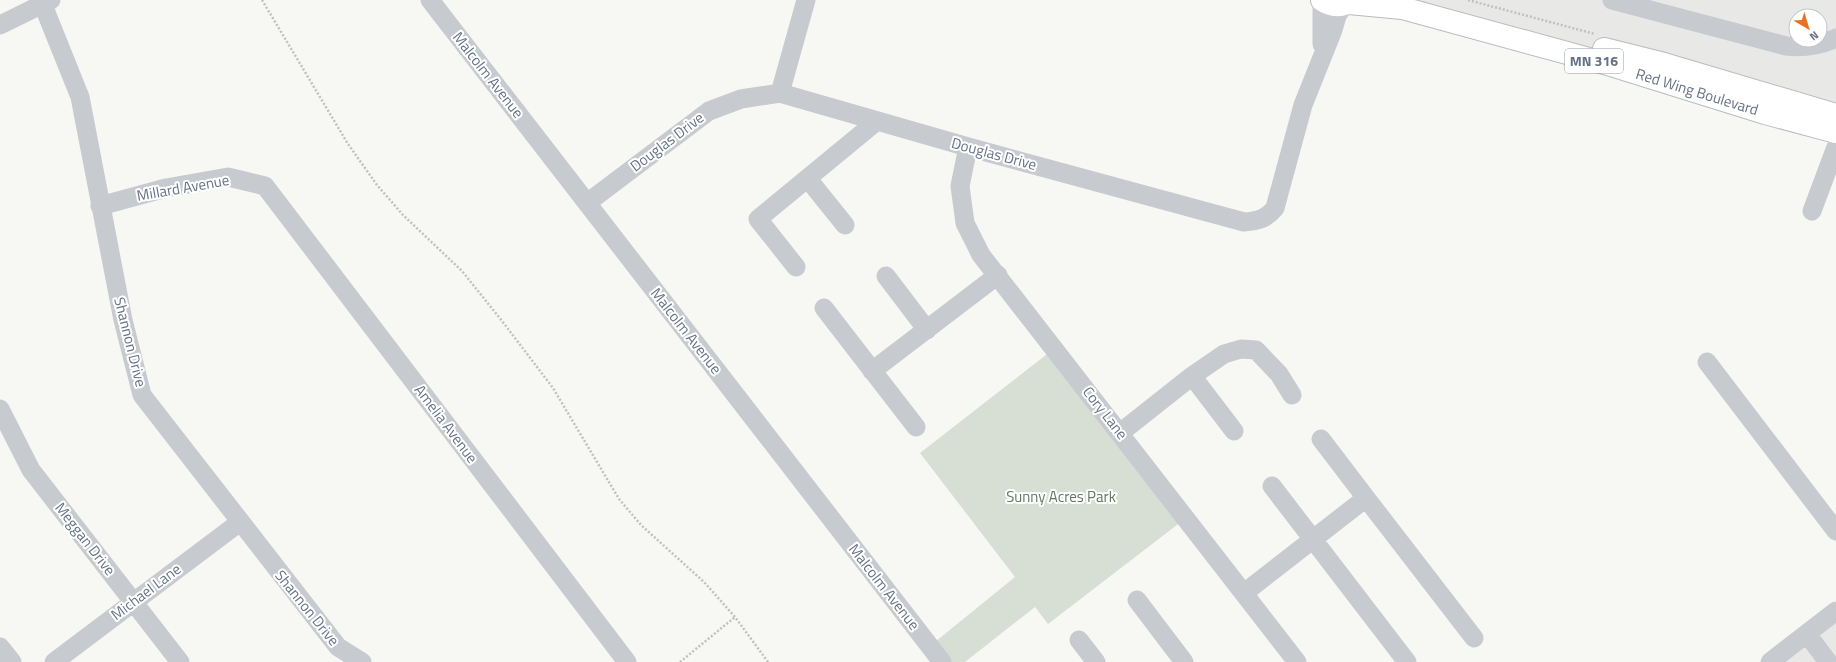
<svg xmlns="http://www.w3.org/2000/svg" width="1836" height="662" viewBox="0 0 1836 662" font-family="'Titillium Web',sans-serif">
	<style>
		.built { fill: #e8e8e7; fill-rule: evenodd }
		.green { fill: #d7dfd5 }
		.lines { fill: none; stroke-linecap: round; stroke-linejoin: round }
		.major-casing { stroke: #b8bbc0; stroke-width: 24 }
		.path { stroke: #bec0c3; stroke-width: 2.5; stroke-dasharray: 2 2; stroke-linecap: butt }
		.minor { stroke: #c7cace; stroke-width: 19 }
		.major { stroke: #fff; stroke-width: 22 }
		.labels { text-anchor: middle; stroke-width: 4; stroke-linejoin: round; paint-order: stroke }
		.shield { fill: #fff; stroke: #939caa; stroke-width: 1 }
		.shield-label { font-size: 14px; font-weight: bold; fill: #657286 }
		.street-label { font-size: 15px; fill: #657286; stroke: #fff }
		.park-label { font-size: 15px; fill: #617861; stroke: #fff }
	</style>
	<rect width="100%" height="100%" fill="#f7f7f4"/>
	<path class="built" d="M1402 0H1836V120ZM1796 16H1820V40H1796Z
		M1836 611V662H1770Z"/>
	<path class="green" d="M1055 348 1186 518 1048 624 1035 607 965 662H942L930 646 1015 577 920 453Z"/>
	<g class="lines">
		<defs>
			<path id="major" d="M1322 0C1332 7 1343 7 1352 0
				M1349 3 1402 8 1611 65 1765 113 1836 132
				M1604 49 1664 64 1836 115"/>
		</defs>
		<use href="#major" class="major-casing"/>
		<path class="path" d="M262 0 348 144 377 185 403 215 462 271 502 321 553 388 619 499 641 525 704 582 735 617 768 662
			M1468 0 1595 34
			M680 662 735 617"/>
		<path class="minor" d="M41 0 80 97 123 320 142 395 338 647 362 662
			M430 0 942 662
			M1322 0V44
			M1612 0 1786 46C1804 48 1819 46 1836 38
			M0 25 51 0
			M780 93 806 0
			M968 147 960 186 965 223 981 255 1297 662
			M808 179 845 225
			M587 203 709 111 741 99 780 93 968 147 1244 222C1258 221 1266 219 1275 208L1303 105 1333 30 1337 16 1344 5
			M100 206 166 188 228 177 265 186 627 662
			M1812 211 1836 147
			M796 267 758 219 877 121
			M886 276 927 330
			M824 308 916 427
			M1707 362 1836 531
			M872 371 998 275
			M1192 376 1234 431
			M0 409 31 470 180 662
			M1120 433 1192 376 1224 354 1241 349 1256 350 1279 374 1292 395
			M1321 439 1366 498
			M1272 486 1407 662
			M1244 593 1366 498 1474 638
			M1137 600 1184 662
			M1807 634 1828 662
			M1079 640 1096 662
			M0 647 12 662
			M54 662 240 522
			M1770 662 1836 611"/>
		<use href="#major" class="major"/>
	</g>
	<g class="labels">
		<rect class="shield" x="1565" y="49" width="58" height="24" rx="3"/>
		<g class="shield-label">
			<text x="1594" y="66">MN 316</text>
		</g>
		<g class="street-label">
			<text transform="translate(488 75) rotate(52)" y="5">Malcolm Avenue</text>
			<text transform="translate(1697 92) rotate(17)" y="5">Red Wing Boulevard</text>
			<text transform="translate(667 142) rotate(-37)" y="5">Douglas Drive</text>
			<text transform="translate(994 154) rotate(15)" y="5">Douglas Drive</text>
			<text transform="translate(183 188) rotate(-10)" y="5">Millard Avenue</text>
			<text transform="translate(686 331) rotate(52)" y="5">Malcolm Avenue</text>
			<text transform="translate(130 342) rotate(76)" y="5">Shannon Drive</text>
			<text transform="translate(1105 413) rotate(52)" y="5">Cory Lane</text>
			<text transform="translate(446 424) rotate(53)" y="5">Amelia Avenue</text>
			<text transform="translate(85 539) rotate(52)" y="5">Meggan Drive</text>
			<text transform="translate(884 587) rotate(52)" y="5">Malcolm Avenue</text>
			<text transform="translate(146 592) rotate(-37)" y="5">Michael Lane</text>
			<text transform="translate(307 608) rotate(51)" y="5">Shannon Drive</text>
		</g>
		<g class="park-label">
			<text x="1061" y="502">Sunny Acres Park</text>
		</g>
	</g>
	<g transform="translate(1808 28) rotate(142)"><circle r="19" fill="#ffffff" stroke="#c1c7cf"/>
	<path d="M0-3L7 15L0 10L-7 15Z" fill="#e87223"/>
	<text y="-6" font-size="11" font-weight="bold" text-anchor="middle" fill="#657286">N</text>
	</g>
</svg>
